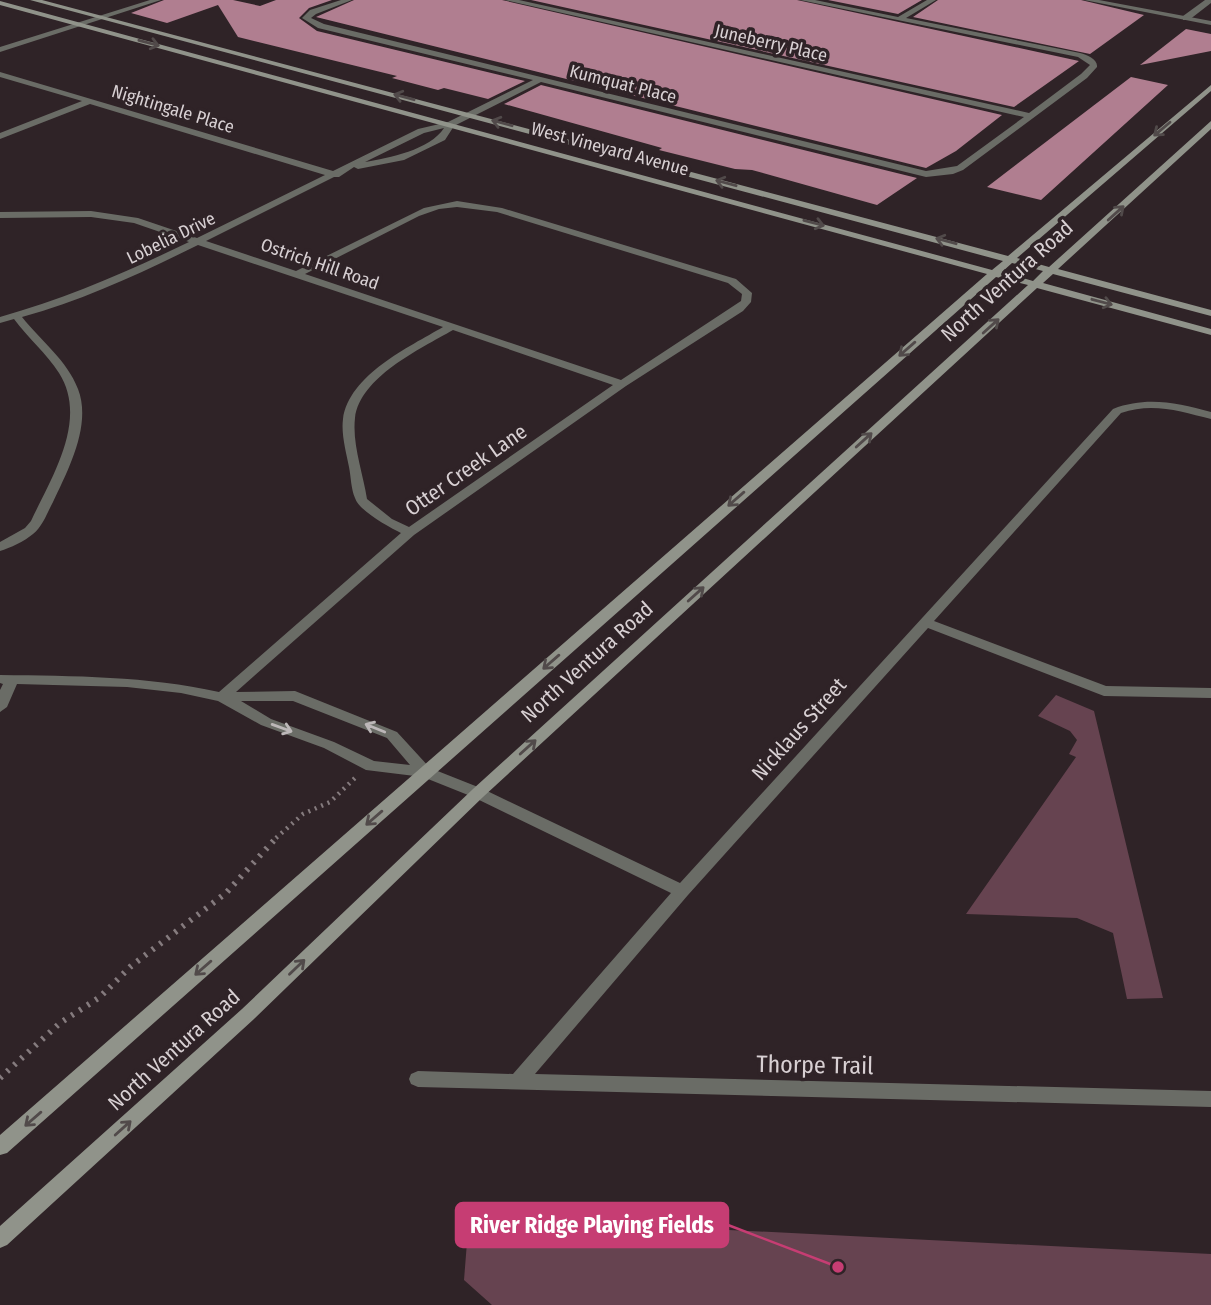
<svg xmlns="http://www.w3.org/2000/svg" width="1211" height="1305" viewBox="0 0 1211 1305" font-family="'Fira Sans Condensed',sans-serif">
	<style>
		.green { fill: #664350 }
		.building { fill: #b07e90 }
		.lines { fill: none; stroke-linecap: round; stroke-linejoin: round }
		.path-far1 { stroke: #857b7e; stroke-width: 4.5; stroke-dasharray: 2 5; stroke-linecap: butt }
		.path { stroke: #857b7e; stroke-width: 6; stroke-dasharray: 2.5 7; stroke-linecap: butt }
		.service { fill: #6a6c66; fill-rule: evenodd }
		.minor { fill: #6a6c66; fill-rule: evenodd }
		.secondary { fill: #90938a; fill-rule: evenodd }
		.oneway { stroke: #514a4a }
		.oneway2 { stroke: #bcb7b8 }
		.labels { text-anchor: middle; stroke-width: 7; stroke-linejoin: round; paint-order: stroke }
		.far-street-label { font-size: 18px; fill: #d8d0d3; stroke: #2f2327 }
		.street-label { font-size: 21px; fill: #d8d0d3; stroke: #2f2327 }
		.near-street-label { font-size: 24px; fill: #d8d0d3; stroke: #2f2327 }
		.leader { fill: none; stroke: #c63d73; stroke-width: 2.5 }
		.callout-dot { fill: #c63d73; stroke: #2f2327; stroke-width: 2.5 }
		.callout { fill: #c63d73; stroke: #c63d73; stroke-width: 2.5 }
		.callout-label { font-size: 23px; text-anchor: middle; font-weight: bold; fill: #fff }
	</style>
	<rect width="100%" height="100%" fill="#2f2327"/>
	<path class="green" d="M1056 695 1094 711 1163 998 1127 999 1113 933 1077 918 966 914 1076 757 1069 754 1077 740 1070 731 1038 716Z
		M469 1217 1211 1254V1305H492L464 1280Z"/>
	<path class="building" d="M164 0H233L260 6 276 0H332L309 8 299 18 317 31 525 81 488 99 444 88 438 90 392 78 397 76 238 37 218 5 167 23 131 13Z
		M354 0H502L1002 115 956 151 926 168 316 17Z
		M531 0H797L1079 61 1014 107Z
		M828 0H922L898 14Z
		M938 0H1081L1144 15 1090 54 913 17Z
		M1186 29 1211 34V51L1140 65Z
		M1131 77 1168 85 1041 200 987 187Z
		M541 85 917 178 877 205 752 170 735 169 659 150 662 148 504 104Z"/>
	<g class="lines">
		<path class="path-far1" d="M276 838 303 814 330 802 355 778"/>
		<path class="path" d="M0 1078 60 1023 100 997 130 967 226 893 277 837"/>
		<path class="service" d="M1205 0H1211V3L1189 20H1183V16Z"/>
		<path class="minor" d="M150 0H161L0 52V47Z
			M341 0H352L316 14 311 18 324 24 926 171 957 166 1024 117 505 0H519L1029 113 1081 74 1090 65 1078 57 800 0H815L898 17 927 0H936L906 18 1080 53C1087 55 1098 59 1097 67L1087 78 963 170 953 174 926 177 541 82 454 126 445 140 404 160 358 169 354 167 339 177H334L206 241 296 271 424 208 457 201 502 208 736 279 752 293 751 302 743 311 626 386 414 535 236 692 295 691 397 732 430 768 483 789 680 883 1113 409C1147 396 1177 403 1211 412V419C1180 411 1152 402 1121 413L934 621 1106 686 1211 688V698L1104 696 928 628 688 895 535 1074 1211 1091V1107L418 1087 411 1084 409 1079 411 1074 418 1071 513 1074 671 893 473 797 423 777 366 770 324 748 261 725 218 701 181 693 127 687 17 684 7 707 0 712V690L3 684 0 683V675C74 676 147 676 219 692L401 533C389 527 359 511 355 498 351 489 351 477 349 467 346 452 341 434 343 419 349 375 409 347 443 327L198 245C141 273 84 300 22 317 41 341 67 360 78 389 92 425 68 470 53 502 47 513 43 526 33 534 25 541 10 548 0 551V542L25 528 31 521C51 478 89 420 59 373 47 354 28 338 14 319L0 323V317C67 298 127 272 189 242L134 223 91 217 0 218V212L91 211 138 218 197 238 325 175 90 104 0 139V133L82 101 0 77V72L333 171 418 129 448 122 533 80 318 28 302 18 310 10ZM444 128C430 150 389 158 365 162L424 133ZM457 207 497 212 728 283 742 294 741 301 621 380 305 274 419 216 439 209ZM453 330 613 385 409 527 392 519 367 499C363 473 352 444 355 418 360 377 420 349 453 330ZM241 701H293L387 738 410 765 374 761 334 742 271 719Z
			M1084 0H1099L1211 21V25Z"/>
		<path class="secondary" d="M30 0H42L1008 256 1211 85V91L1017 258 1049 267 1211 121V129L1058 269 1211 310V316L1053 274 1043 283 1211 329V335L1037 288 483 797 254 1019 7 1245 0 1248V1226L242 1009 473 789 1028 285 996 277 7 1153 0 1155V1135L987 274 0 5V1L992 270 1003 261ZM1012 263 1043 271 1033 281 1002 272Z"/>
	</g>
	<defs><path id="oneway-shaft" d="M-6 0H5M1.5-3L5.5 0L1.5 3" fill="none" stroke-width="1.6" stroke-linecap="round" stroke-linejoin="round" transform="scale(1.75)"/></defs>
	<g class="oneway">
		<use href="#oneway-shaft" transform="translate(149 43) rotate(15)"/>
		<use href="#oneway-shaft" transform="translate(404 97) rotate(-165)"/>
		<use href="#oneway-shaft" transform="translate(502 123) rotate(-165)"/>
		<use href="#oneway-shaft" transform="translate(1162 129) rotate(140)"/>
		<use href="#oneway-shaft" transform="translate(726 183) rotate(-165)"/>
		<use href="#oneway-shaft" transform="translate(1116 213) rotate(-42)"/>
		<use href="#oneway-shaft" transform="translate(814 223) rotate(15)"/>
		<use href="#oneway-shaft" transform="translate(946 241) rotate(-165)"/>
		<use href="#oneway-shaft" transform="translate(1102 302) rotate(15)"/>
		<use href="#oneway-shaft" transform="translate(991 326) rotate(-42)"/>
		<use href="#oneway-shaft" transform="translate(907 349) rotate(139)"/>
		<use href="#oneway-shaft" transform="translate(864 440) rotate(-42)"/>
		<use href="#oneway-shaft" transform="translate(736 499) rotate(139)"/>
		<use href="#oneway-shaft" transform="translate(696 594) rotate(-42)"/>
		<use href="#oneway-shaft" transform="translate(551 662) rotate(139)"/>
		<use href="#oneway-shaft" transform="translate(528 747) rotate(-42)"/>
		<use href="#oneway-shaft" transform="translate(374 818) rotate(139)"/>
		<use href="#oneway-shaft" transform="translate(297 967) rotate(-44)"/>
		<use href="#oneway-shaft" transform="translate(203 968) rotate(139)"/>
		<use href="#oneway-shaft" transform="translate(33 1119) rotate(139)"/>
		<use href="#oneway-shaft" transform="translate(123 1128) rotate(-42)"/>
	</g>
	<g class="oneway2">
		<use href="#oneway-shaft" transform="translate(282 728) rotate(20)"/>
		<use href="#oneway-shaft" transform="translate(375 728) rotate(-158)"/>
	</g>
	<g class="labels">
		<g class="far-street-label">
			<text transform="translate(771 43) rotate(13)" y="6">Juneberry Place</text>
			<text transform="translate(623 84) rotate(14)" y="6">Kumquat Place</text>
			<text transform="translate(173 109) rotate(17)" y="6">Nightingale Place</text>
			<text transform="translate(610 149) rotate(15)" y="6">West Vineyard Avenue</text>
			<text transform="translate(171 238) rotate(-26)" y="6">Lobelia Drive</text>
			<text transform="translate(320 264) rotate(19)" y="6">Ostrich Hill Road</text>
		</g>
		<g class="street-label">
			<text transform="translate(1007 281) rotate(-42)" y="7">North Ventura Road</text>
			<text transform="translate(466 470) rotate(-35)" y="7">Otter Creek Lane</text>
			<text transform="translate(587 662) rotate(-42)" y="7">North Ventura Road</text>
			<text transform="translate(799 729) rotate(-48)" y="7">Nicklaus Street</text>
			<text transform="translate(174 1050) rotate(-42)" y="7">North Ventura Road</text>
		</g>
		<g class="near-street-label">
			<text transform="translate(815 1065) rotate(1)" y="8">Thorpe Trail</text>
		</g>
	</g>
	<path class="leader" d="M838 1267L728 1225"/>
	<circle class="callout-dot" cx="838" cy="1267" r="7"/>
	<rect class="callout" x="456" y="1203" width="272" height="44" rx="7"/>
	<g class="callout-label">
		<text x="592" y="1233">River Ridge Playing Fields</text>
	</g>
</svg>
